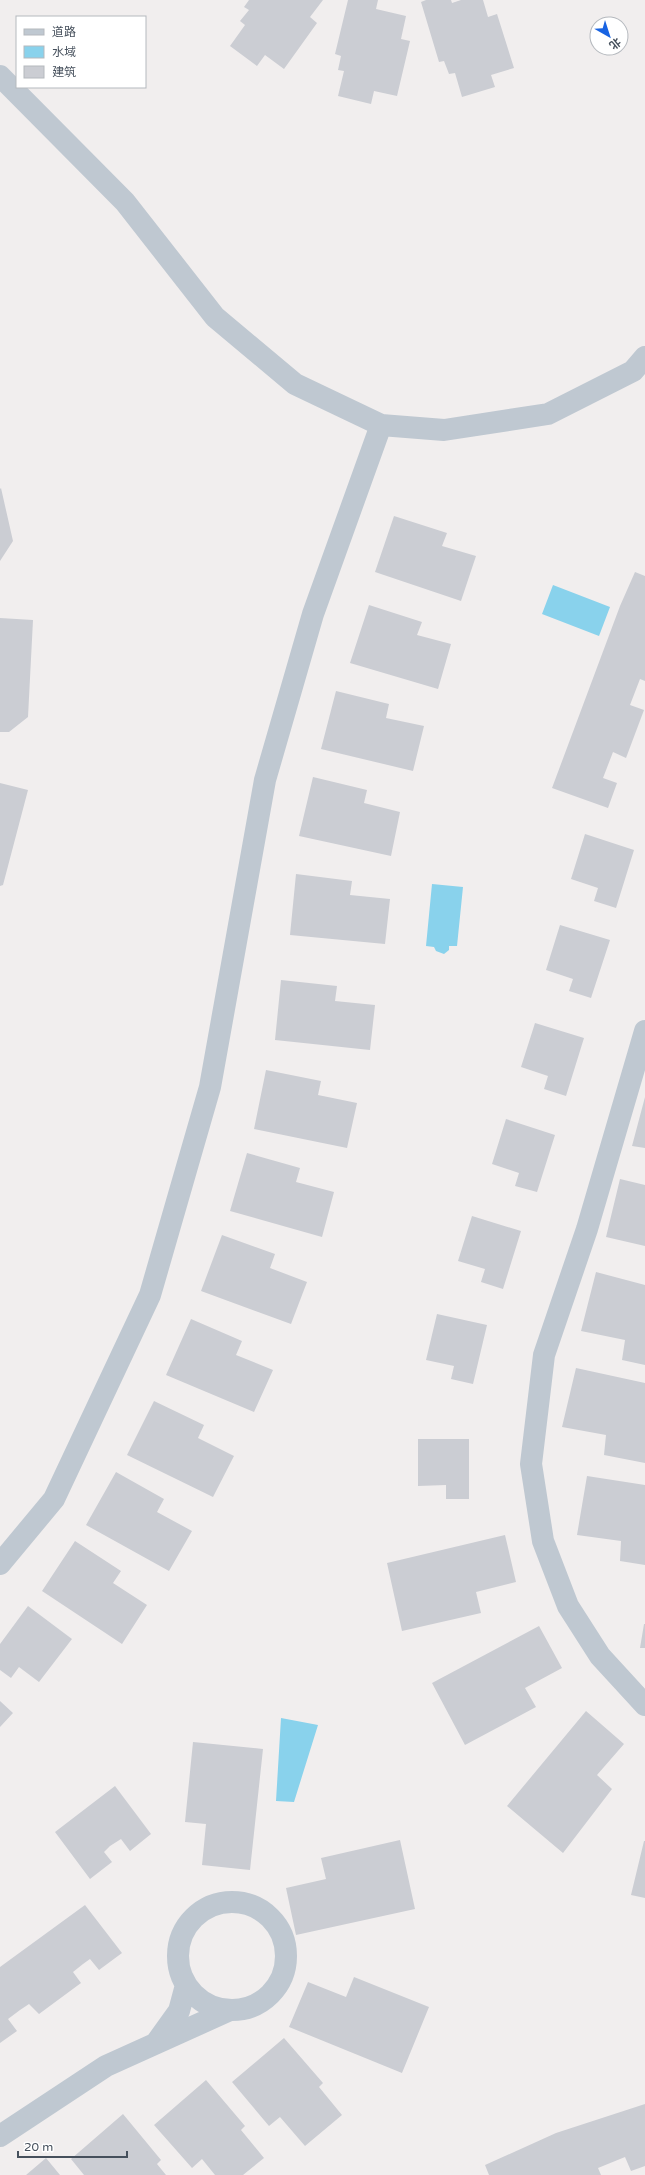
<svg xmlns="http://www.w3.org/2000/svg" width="645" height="2175" viewBox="0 0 645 2175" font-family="'Varela Round','Noto Sans SC',sans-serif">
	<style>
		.water { fill: #89d2ec }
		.building { fill: #cbcdd3 }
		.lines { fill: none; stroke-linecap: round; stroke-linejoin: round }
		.minor { stroke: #bfc8d1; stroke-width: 22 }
	</style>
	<rect width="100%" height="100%" fill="#f1eeee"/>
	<path class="water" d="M553 585 610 607 599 636 542 614Z
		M432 884 463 887 457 946H449V950L444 954 436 951 434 947 426 946Z
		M281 1718 318 1725 294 1802 276 1801Z"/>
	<path class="building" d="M249 0H323L310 17 317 23 284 69 265 55 257 66 230 46 245 25 240 21 249 10 244 7Z
		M348 0H378L376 9 406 16 401 39 410 41 397 96 374 91 371 104 338 96 344 71 338 70 341 56 335 54Z
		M426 0H451L452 3 461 0H483L488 17 497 14 514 68 491 75 495 87 462 97 455 73 449 74 444 61 439 62 421 2Z
		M1 488 13 541 0 561V489Z
		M394 516 447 533 442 546 476 556 461 601 375 572Z
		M635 572 645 576V681L640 679 630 705 644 710 626 758 613 752 603 778 617 783 608 808 552 788 620 606Z
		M369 605 422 622 417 635 451 644 438 689 350 663Z
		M0 618 33 620 28 717 9 732H0Z
		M336 691 389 704 386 718 424 726 413 771 321 749Z
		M313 777 367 790 364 803 400 812 391 856 299 836Z
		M0 783 28 790 3 885 0 886Z
		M585 834 634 850 616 908 594 901 598 888 571 879Z
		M296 874 352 881 350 895 390 899 385 944 290 935Z
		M560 925 610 940 591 998 569 991 573 979 546 970Z
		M281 980 337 986 335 1001 375 1005 370 1050 275 1040Z
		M535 1023 584 1038 566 1096 544 1089 548 1076 521 1067Z
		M266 1070 321 1081 318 1095 357 1103 347 1148 254 1129Z
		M645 1097V1148L632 1146Z
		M506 1119 555 1135 537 1192 515 1186 519 1173 492 1164Z
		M247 1153 300 1168 296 1182 334 1192 322 1237 230 1211Z
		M620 1179 645 1185V1246L606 1237Z
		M472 1216 521 1231 503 1289 481 1282 485 1269 458 1261Z
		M222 1235 275 1254 270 1268 307 1282 291 1324 201 1291Z
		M596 1272 645 1285V1365L622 1360 625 1340 581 1331Z
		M437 1314 487 1325 473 1384 451 1379 454 1366 426 1360Z
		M191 1319 242 1341 236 1355 273 1370 254 1412 166 1375Z
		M576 1368 645 1383V1463L604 1455 606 1435 562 1427Z
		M154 1401 204 1425 198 1438 234 1456 213 1497 127 1455Z
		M418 1439H469V1499H446V1485L418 1486Z
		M116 1472 164 1499 157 1512 192 1531 169 1571 86 1525Z
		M587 1476 645 1485V1565L620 1561 621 1541 577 1535Z
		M505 1535 516 1582 476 1592 481 1613 402 1631 387 1563Z
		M75 1541 121 1571 113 1583 147 1605 122 1644 42 1591Z
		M28 1606 72 1639 39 1682 19 1667 11 1678 0 1670V1644Z
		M644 1624H645V1648H640Z
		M539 1626 562 1668 525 1688 536 1707 465 1745 432 1683Z
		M0 1701 13 1713 0 1727Z
		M586 1711 624 1744 597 1775 612 1789 563 1853 507 1806Z
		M193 1742 263 1749 250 1870 202 1865 206 1824 185 1822Z
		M115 1786 151 1834 130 1851 121 1839 110 1846 104 1852 112 1862 90 1879 55 1832Z
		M400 1840 415 1909 296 1935 286 1888 326 1879 321 1858Z
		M644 1841H645V1898L631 1895Z
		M85 1905 122 1953 99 1970 90 1959 83 1964 73 1972 81 1983 39 2014 29 2004 20 2010 8 2019 17 2031 0 2043V1967Z
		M354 1977 429 2007 402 2073 289 2027 308 1982 346 1997Z
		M284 2038 323 2083 319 2087 342 2115 305 2146 280 2117 269 2126 232 2082Z
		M206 2080 245 2126 241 2130 264 2158 243 2175H215L202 2159 192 2168 154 2125Z
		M645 2104V2166L631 2171 625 2157 598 2168 601 2175H489L485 2165 556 2133Z
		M123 2114 161 2160 157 2164 166 2175H84L71 2159Z
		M46 2158 60 2175H26Z"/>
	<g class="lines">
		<path class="minor" d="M0 76 125 202 215 317 295 384 381 425
			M645 1031 587 1229 544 1355 531 1464 543 1541 568 1606 600 1656 645 1705
			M0 1564 54 1499 150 1295 210 1087 265 780 313 614 381 425 444 430 548 414 633 371 645 357
			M178 1956a54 54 0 1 1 108 0a54 54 0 1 1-108 0Z
			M156 2043 179 2011 186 1985
			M0 2136 106 2066 230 2010"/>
	</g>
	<rect x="16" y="16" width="130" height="72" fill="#ffffff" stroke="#b5b9be"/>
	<rect x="24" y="29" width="20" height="6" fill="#bfc8d1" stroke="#b5b9be"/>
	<text x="52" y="36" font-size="12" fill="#46505c">道路</text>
	<rect x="24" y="46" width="20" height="12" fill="#89d2ec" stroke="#b5b9be"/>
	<text x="52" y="56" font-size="12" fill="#46505c">水域</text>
	<rect x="24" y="66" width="20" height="12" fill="#cbcdd3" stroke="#b5b9be"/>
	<text x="52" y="76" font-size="12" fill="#46505c">建筑</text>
	<g transform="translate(609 36) rotate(141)"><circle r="19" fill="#ffffff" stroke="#b5b9be"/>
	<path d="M0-3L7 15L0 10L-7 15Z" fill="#1863e2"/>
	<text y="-6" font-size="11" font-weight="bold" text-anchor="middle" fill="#46505c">北</text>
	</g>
	<path d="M18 2151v6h109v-6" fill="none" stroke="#46505c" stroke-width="2"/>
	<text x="24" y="2151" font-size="12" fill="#46505c" stroke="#ffffff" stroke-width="3" paint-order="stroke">20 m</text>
</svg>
